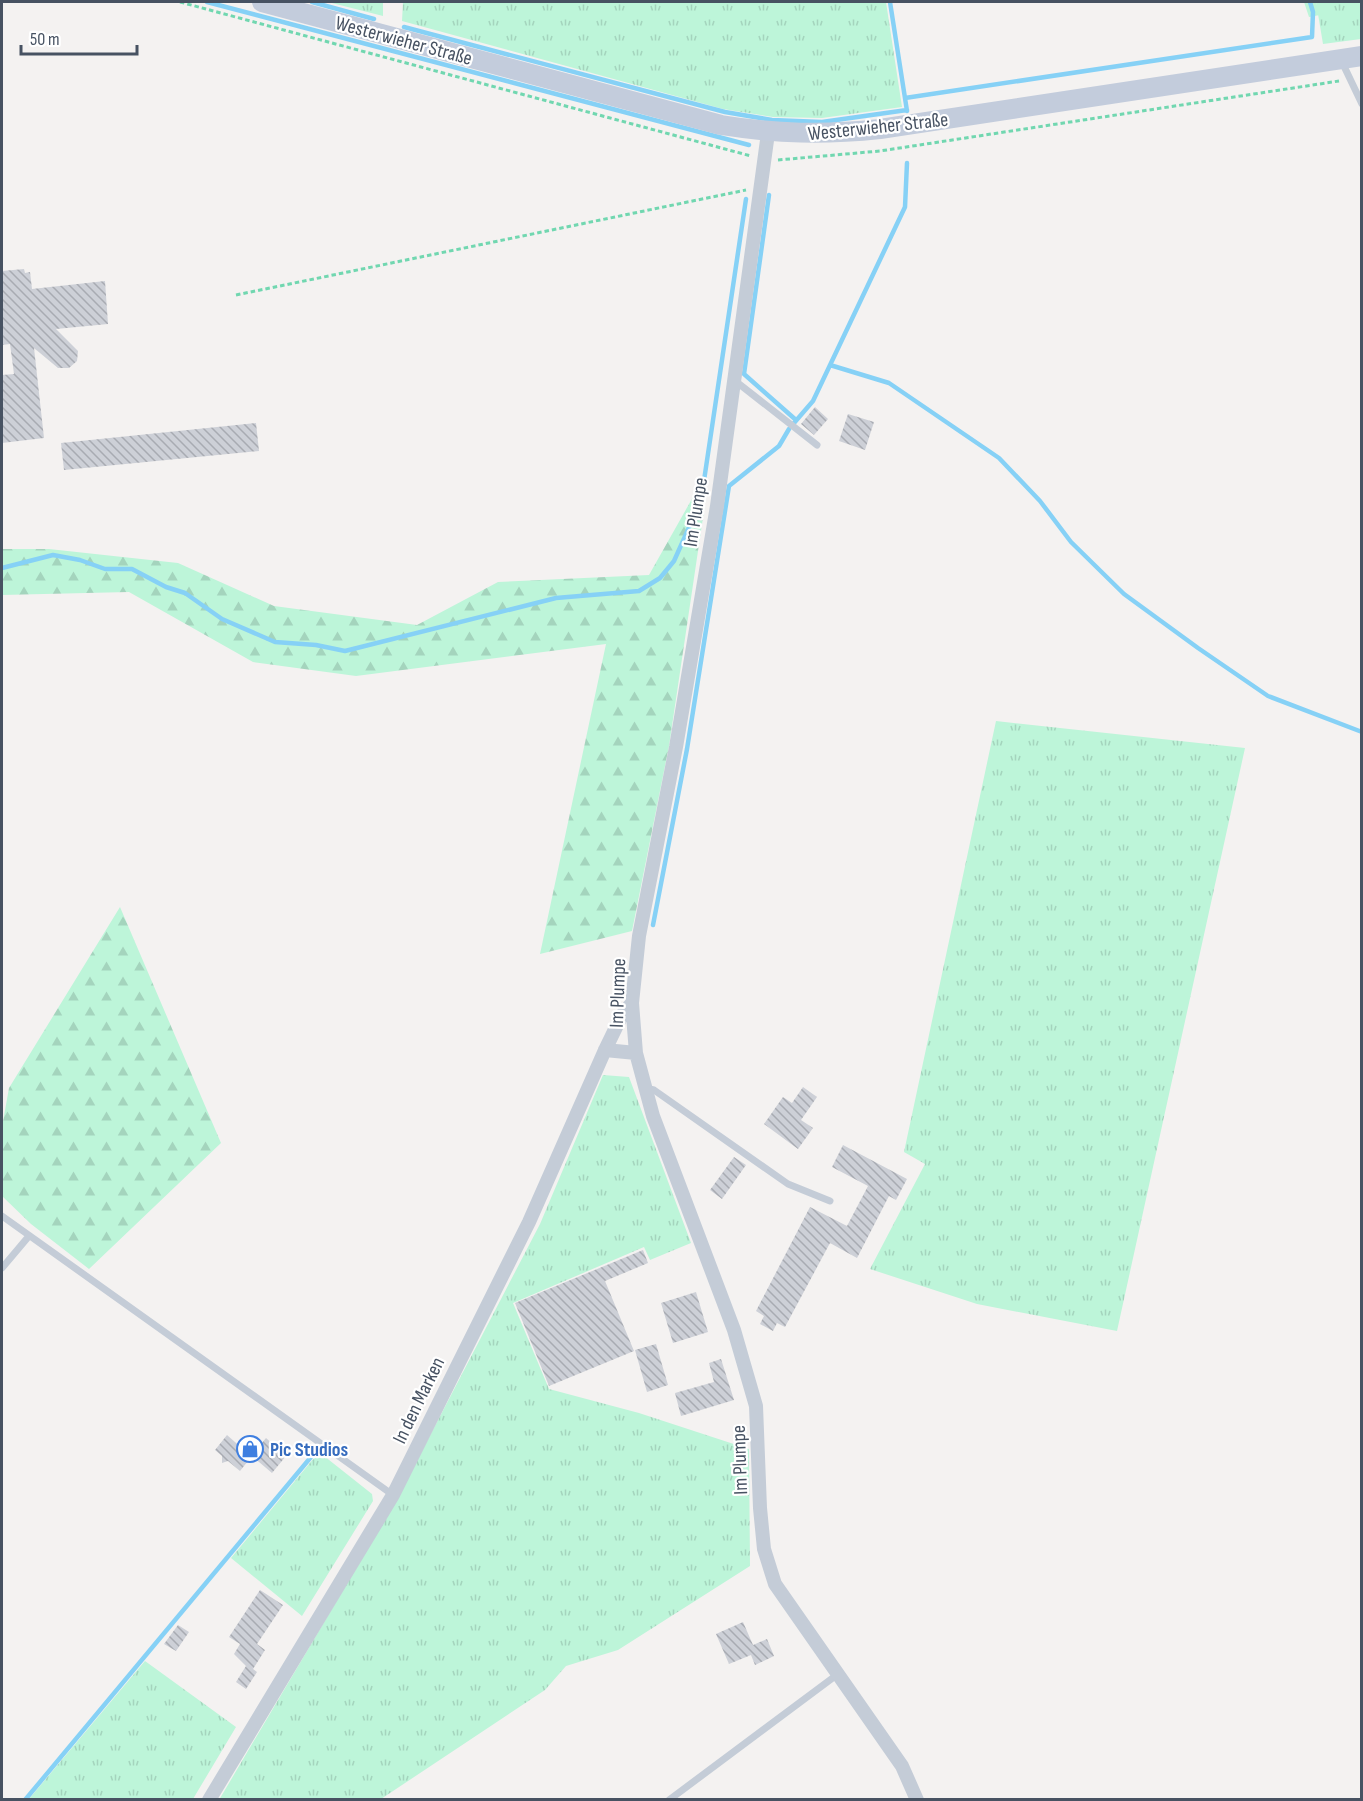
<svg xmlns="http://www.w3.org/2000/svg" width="1363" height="1801" viewBox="0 0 1363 1801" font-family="'Sofia Sans Condensed',sans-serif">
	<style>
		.grass { fill: url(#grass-tufts) }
		.forest { fill: url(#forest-firs) }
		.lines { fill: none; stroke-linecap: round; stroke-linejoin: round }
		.stream { stroke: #86d1f6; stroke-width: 4.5 }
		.building { fill: url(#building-back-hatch) }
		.path { stroke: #71d7b0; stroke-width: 3; stroke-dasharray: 4.5 3; stroke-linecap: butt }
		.lane { stroke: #c4ccd7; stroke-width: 7 }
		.street { stroke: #c4ccd7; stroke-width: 14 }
		.secondary { stroke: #c3ccdc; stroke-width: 20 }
		.labels { text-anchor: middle; stroke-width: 4.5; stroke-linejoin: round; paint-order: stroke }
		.street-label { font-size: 20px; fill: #475262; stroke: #fff }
		.shop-label { font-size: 20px; font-weight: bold; fill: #366cbe; stroke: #fff; text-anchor: start }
	</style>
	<defs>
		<pattern id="grass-tufts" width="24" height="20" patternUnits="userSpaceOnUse" patternTransform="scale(1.5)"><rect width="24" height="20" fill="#bdf5d9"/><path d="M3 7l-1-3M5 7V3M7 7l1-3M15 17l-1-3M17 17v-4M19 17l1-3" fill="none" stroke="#a4d4bd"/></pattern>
		<pattern id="forest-firs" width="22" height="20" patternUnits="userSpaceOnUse" patternTransform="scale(1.5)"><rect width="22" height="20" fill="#bdf5d9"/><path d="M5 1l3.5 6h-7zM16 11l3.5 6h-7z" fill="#a4d4bd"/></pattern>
		<pattern id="building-back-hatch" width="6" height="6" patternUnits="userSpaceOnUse" patternTransform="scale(1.5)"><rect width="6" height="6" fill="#cdd0d7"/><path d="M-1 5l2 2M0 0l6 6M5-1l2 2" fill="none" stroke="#a8abb2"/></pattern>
	</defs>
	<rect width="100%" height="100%" fill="#f4f2f1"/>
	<path class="grass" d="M328 2H383V16Z
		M403 2H886L902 107 822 118 773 117 723 109 402 21Z
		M1316 2H1361V39L1323 44Z
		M996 721 1245 748 1117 1331 977 1304 870 1269 925 1164 904 1152Z
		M603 1075 629 1077 691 1243 650 1260 644 1247 513 1303 549 1389 639 1413 749 1449 750 1566 618 1650 566 1666 545 1690 381 1799 219 1800 398 1497 540 1224Z
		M319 1452 372 1494 373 1501 302 1616 231 1558Z
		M145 1661 236 1727 193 1799H29Z"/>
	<path class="forest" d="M1304 2H1316L1320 15 1309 17Z
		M693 497 705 504 669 746 632 931 540 954 606 644 356 676 253 662 129 592 2 595V549H49L178 563 274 606 417 625 498 582 649 575Z
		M120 907 221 1143 89 1269 31 1224 2 1196V1127L9 1088Z"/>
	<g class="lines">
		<path class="stream" d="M207 2 749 145
			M312 2 374 19
			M890 2 907 111
			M404 27 725 112 772 120 822 122 907 110
			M905 98 1312 37 1313 12 1310 2
			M769 195 744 374 796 420
			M830 365 889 383 999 458 1040 501 1071 542 1124 594 1198 648 1268 696 1362 732
			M794 423 813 401 905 207 907 163
			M729 486 779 446 789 429
			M702 494 746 199
			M2 568 53 555 80 560 105 569H132L166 587 185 593 222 619 275 642 316 645 345 651 556 598 639 591 660 578 674 561 704 494
			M653 925 687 749 729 486
			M25 1800 316 1451"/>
	</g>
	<path class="building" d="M24 269 25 273 30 272 32 289 105 281 108 324 56 329 78 351 77 361 69 368H58L34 348 44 438 2 443V375L14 374 10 344 2 345V271Z
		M815 407 828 419 814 435 801 424Z
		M848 414 874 422 865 450 839 441Z
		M256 423 259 451 64 470 61 443Z
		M803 1087 817 1097 801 1120 813 1128 798 1149 764 1124 783 1097 792 1103Z
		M843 1145 907 1179 896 1200 889 1196 857 1258 830 1243 785 1327 777 1323 773 1331 760 1324 764 1316 756 1311 810 1207 847 1226 868 1186 832 1167Z
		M734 1157 746 1165 722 1199 710 1190Z
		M643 1250 648 1263 605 1281 634 1351 549 1386 515 1303Z
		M696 1292 708 1332 673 1343 661 1303Z
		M656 1344 668 1385 647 1392 635 1350Z
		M721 1359 734 1400 681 1416 675 1393 714 1382 709 1363Z
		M227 1435 237 1444 242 1438 256 1450 266 1438 286 1456 272 1473 252 1456 240 1471 228 1461 222 1463V1456L215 1450Z
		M260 1590 283 1605 257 1644 265 1650 253 1669 257 1672 246 1689 236 1682 246 1666 234 1654 240 1644 229 1637Z
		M743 1622 753 1645 767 1639 774 1656 755 1665 751 1655 729 1664 716 1634Z
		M178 1625 189 1632 176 1651 164 1644Z"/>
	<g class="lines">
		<path class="path" d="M180 2 751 156
			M778 160 880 151 1339 81
			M236 295 746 190"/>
		<path class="lane" d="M1342 62 1362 104
			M734 380 817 445
			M645 1088 654 1090 788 1184 830 1201
			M2 1216 393 1495
			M2 1268 29 1236
			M669 1800 838 1674"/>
		<path class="street" d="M768 133 717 506 676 747 639 936 632 1003 636 1053 653 1116 734 1330 756 1406 760 1508 764 1549 775 1584 902 1766 917 1800
			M605 1050 636 1053
			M209 1800 393 1495 529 1222 605 1050 622 1015 632 1003"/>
		<path class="secondary" d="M262 2 721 125C777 134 824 135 880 129L1362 56"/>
	</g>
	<defs>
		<symbol id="shop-ring" viewBox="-11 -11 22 22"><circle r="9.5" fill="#fff" stroke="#3f7fe0" stroke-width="1.5"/><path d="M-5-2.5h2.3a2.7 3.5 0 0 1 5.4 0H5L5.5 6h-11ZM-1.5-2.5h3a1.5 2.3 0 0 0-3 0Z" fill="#3f7fe0"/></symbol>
	</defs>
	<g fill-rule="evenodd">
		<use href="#shop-ring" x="235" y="1434" width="30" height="30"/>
	</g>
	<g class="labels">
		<g class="street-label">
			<text transform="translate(404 40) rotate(15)" y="7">Westerwieher Straße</text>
			<text transform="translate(878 126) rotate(-6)" y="7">Westerwieher Straße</text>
			<text transform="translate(695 512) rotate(-81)" y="7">Im Plumpe</text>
			<text transform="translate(617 993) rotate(-88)" y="7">Im Plumpe</text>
			<text transform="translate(418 1400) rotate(-64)" y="7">In den Marken</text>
			<text transform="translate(739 1460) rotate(-92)" y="7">Im Plumpe</text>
		</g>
		<g class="shop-label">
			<text x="270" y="1456">Pic Studios</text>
		</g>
	</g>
	<rect width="1363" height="1801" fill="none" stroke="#475262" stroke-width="6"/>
	<path d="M21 45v9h116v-9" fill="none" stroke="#475262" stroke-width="3"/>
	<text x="30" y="45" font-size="18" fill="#475262" stroke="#ffffff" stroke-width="4.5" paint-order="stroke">50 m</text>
</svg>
